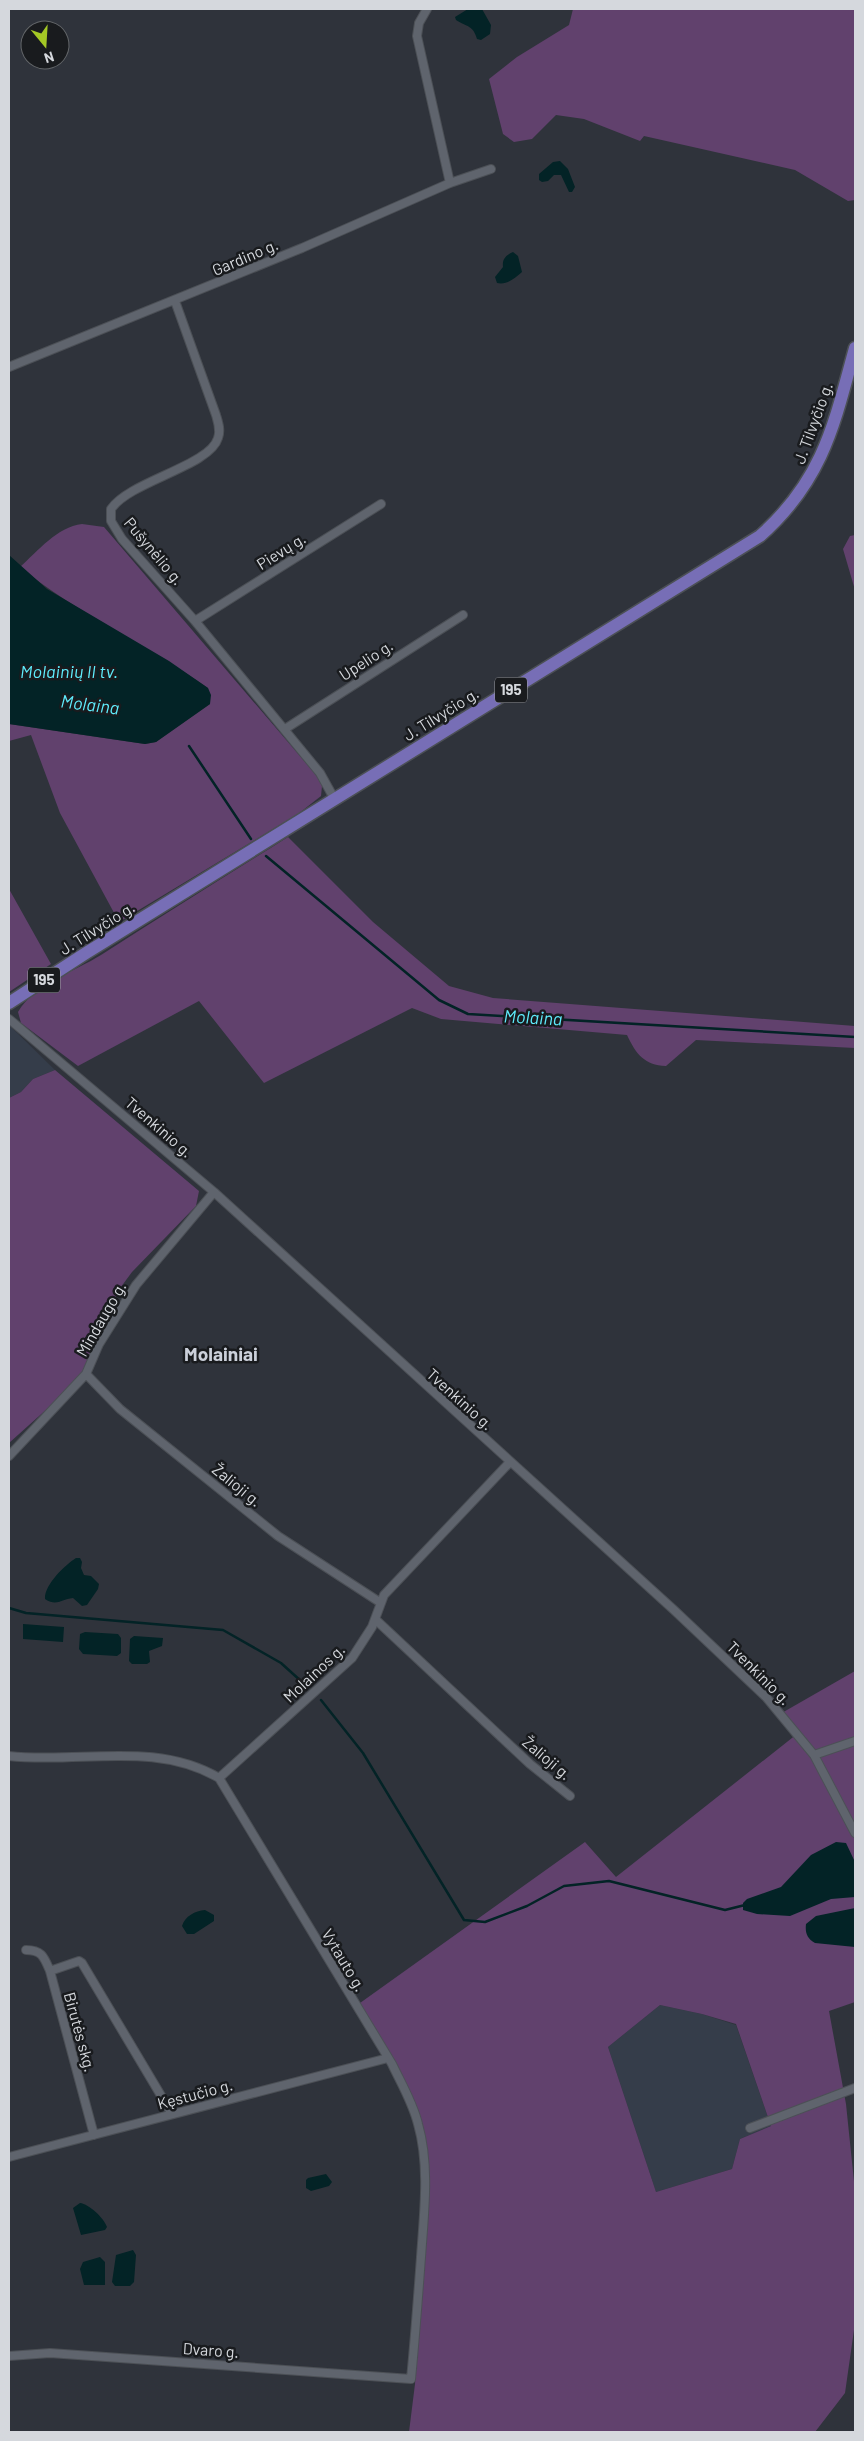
<svg xmlns="http://www.w3.org/2000/svg" width="864" height="2441" viewBox="0 0 864 2441" font-family="Barlow,sans-serif">
	<style>
		.built { fill: #353d4a }
		.green { fill: #61416d; fill-rule: evenodd }
		.water { fill: #032326 }
		.lines { fill: none; stroke-linecap: round; stroke-linejoin: round }
		.stream { stroke: #032326; stroke-width: 2.5 }
		.street-casing { stroke: #4c5056; stroke-width: 10 }
		.primary-casing { stroke: #4c5056; stroke-width: 15 }
		.street { stroke: #5f646d; stroke-width: 8 }
		.primary { stroke: #776eb6; stroke-width: 12 }
		.labels { text-anchor: middle; stroke-width: 5; stroke-linejoin: round; paint-order: stroke }
		.shield { fill: #191b1e; stroke: #9d9fa4; stroke-width: 1 }
		.shield-label { font-size: 15px; font-weight: bold; fill: #d5d8dd }
		.street-label { font-size: 16px; fill: #d5d8dd; stroke: #191b1e }
		.water-label { font-size: 18px; font-style: italic; fill: #5fedfd; stroke: #191b1e }
		.quarter-label { font-size: 19px; font-weight: bold; fill: #cbd0da; stroke: #191b1e }
	</style>
	<rect width="100%" height="100%" fill="#2f333b"/>
	<path class="built" d="M9 1025 55 1070 33 1079 21 1092 9 1098Z
		M660 2005 702 2014 736 2025 771 2126 740 2139 732 2169 656 2192 608 2047Z"/>
	<path class="green" d="M573 9H855V200L848 201 795 170 644 136 640 141 584 119 556 115 532 139 514 142 503 134 489 79 517 57 569 25Z
		M82 524 104 527 317 776 322 786 321 796 298 814 119 922 60 813 31 735 9 741V724L145 744 156 742 210 704 208 688C147 645 78 614 20 567 38 551 57 527 82 524Z
		M855 535V590L843 549 850 536Z
		M288 837 373 922 449 986 493 998 855 1026V1048L696 1040 666 1066C644 1065 636 1054 627 1035L441 1019 412 1008 264 1083 199 1001 78 1066 21 1023 18 1012C35 983 74 972 101 955 163 915 226 876 288 837Z
		M9 889 51 964 9 992Z
		M55 1070 199 1191 196 1206 132 1272 118 1291 86 1374 9 1443V1098L21 1092 33 1079Z
		M855 1671V2002L829 2011 846 2104 855 2191V2323L845 2393 815 2432H409L415 2384 428 2176C426 2107 393 2061 360 2003L585 1842 616 1877 797 1734 780 1714ZM660 2005 702 2014 736 2024 771 2126 740 2139 732 2169 656 2192 608 2047Z"/>
	<path class="water" d="M468 9H482L491 25 490 34 481 40 477 39C473 25 467 27 456 20L455 17Z
		M560 161 568 169 575 187 572 192H569L561 175H554L548 181 542 182 539 180V174L553 162Z
		M513 252 518 256 522 272C514 279 507 285 497 283L495 277 503 267C502 259 506 255 513 252Z
		M9 555 47 589 169 661 208 688 211 695 210 704 156 742 145 744 9 724Z
		M76 1558H80L82 1562 81 1568 84 1575 91 1576 99 1584 98 1589 87 1605 82 1606 73 1598C61 1599 57 1607 45 1599 44 1585 65 1565 76 1558Z
		M23 1624 64 1627 63 1642 23 1639Z
		M85 1632 118 1634 121 1638V1653L117 1656 83 1654 79 1649 80 1634Z
		M134 1636 163 1638 162 1646 149 1651 150 1662 147 1664H132L129 1661 130 1639Z
		M836 1842 846 1843 855 1862V1897L831 1899 790 1916 757 1914 743 1910V1903L747 1899 781 1887 811 1855Z
		M855 1908V1947L815 1943C807 1938 805 1933 806 1924L816 1916Z
		M205 1910 214 1915V1921L194 1934H187L182 1926C185 1916 195 1911 205 1910Z
		M326 2174 332 2182 329 2186 311 2191 306 2188V2180L308 2178Z
		M80 2203C89 2204 104 2218 107 2227L105 2230 81 2235 73 2208Z
		M133 2250 136 2255 134 2282 130 2286H115L112 2282 116 2255Z
		M100 2257 105 2262V2285H84L80 2269 83 2262Z"/>
	<g class="lines">
		<path class="stream" d="M189 746 251 839
			M266 856 439 1000 468 1014 855 1037
			M9 1608 26 1613 223 1630 281 1663 302 1682
			M321 1700 363 1753 464 1920 485 1922 527 1906 564 1886 609 1881 725 1910 745 1905"/>
		<defs>
			<path id="street" d="M427 9 419 23 417 36 450 183
				M175 301 216 415C218 422 221 430 218 438 210 466 130 481 111 509V521L122 539 195 621 320 773 335 800
				M9 367 302 248 450 183 491 169
				M195 621 381 504
				M285 729 463 615
				M9 1019 214 1192 674 1610 766 1697 814 1755 855 1833
				M86 1374 120 1409 278 1536 381 1603
				M9 1456 86 1374 99 1344 136 1285 214 1192
				M375 1619 530 1764 570 1796
				M814 1755 855 1741
				M9 1756C80 1764 154 1740 219 1778L392 2064C401 2083 413 2103 418 2124 430 2166 424 2213 421 2257 418 2298 415 2338 411 2379L50 2353 9 2356
				M219 1778 352 1658 372 1627 384 1595 510 1462
				M26 1950C42 1950 44 1957 50 1971L94 2135
				M50 1971 79 1961 82 1963 172 2114
				M750 2128 855 2088
				M9 2157 388 2058"/>
			<path id="primary" d="M9 1003 86 953 760 536C823 480 834 425 855 348"/>
		</defs>
		<use href="#street" class="street-casing"/>
		<use href="#primary" class="primary-casing"/>
		<use href="#street" class="street"/>
		<use href="#primary" class="primary"/>
	</g>
	<g class="labels">
		<g class="shield">
			<rect x="495" y="677.5" width="32" height="25" rx="4"/>
			<rect x="28" y="967.5" width="32" height="25" rx="4"/>
		</g>
		<g class="shield-label">
			<text x="511" y="695">195</text>
			<text x="44" y="985">195</text>
		</g>
		<g class="street-label">
			<text transform="translate(245 257) rotate(-23)" y="6">Gardino g.</text>
			<text transform="translate(813 423) rotate(-70)" y="6">J. Tilvyčio g.</text>
			<text transform="translate(154 551) rotate(50)" y="6">Pušynėlio g.</text>
			<text transform="translate(281 551) rotate(-32)" y="6">Pievų g.</text>
			<text transform="translate(366 660) rotate(-33)" y="6">Upelio g.</text>
			<text transform="translate(441 714) rotate(-32)" y="6">J. Tilvyčio g.</text>
			<text transform="translate(97 928) rotate(-32)" y="6">J. Tilvyčio g.</text>
			<text transform="translate(159 1127) rotate(41)" y="6">Tvenkinio g.</text>
			<text transform="translate(101 1319) rotate(-60)" y="6">Mindaugo g.</text>
			<text transform="translate(460 1399) rotate(42)" y="6">Tvenkinio g.</text>
			<text transform="translate(237 1485) rotate(39)" y="6">Žalioji g.</text>
			<text transform="translate(314 1673) rotate(-43)" y="6">Molainos g.</text>
			<text transform="translate(759 1673) rotate(45)" y="6">Tvenkinio g.</text>
			<text transform="translate(547 1758) rotate(40)" y="6">Žalioji g.</text>
			<text transform="translate(344 1960) rotate(59)" y="6">Vytauto g.</text>
			<text transform="translate(80 2032) rotate(75)" y="6">Birutės skg.</text>
			<text transform="translate(195 2094) rotate(-15)" y="6">Kęstučio g.</text>
			<text transform="translate(211 2350) rotate(4)" y="6">Dvaro g.</text>
		</g>
		<g class="water-label">
			<text x="69" y="678">Molainių II tv.</text>
			<text transform="translate(90 705) rotate(7)" y="6">Molaina</text>
			<text transform="translate(533 1018) rotate(3)" y="6">Molaina</text>
		</g>
		<g class="quarter-label">
			<text x="221" y="1361">Molainiai</text>
		</g>
	</g>
	<rect width="864" height="2441" fill="none" stroke="#d5d8dd" stroke-width="20"/>
	<g transform="translate(45 45) rotate(162)"><circle r="24" fill="#191b1e" stroke="#64676a"/>
	<path d="M0-4L9 19L0 12L-9 19Z" fill="#a4c825"/>
	<text y="-8" font-size="14" font-weight="bold" text-anchor="middle" fill="#d5d8dd">N</text>
	</g>
</svg>
